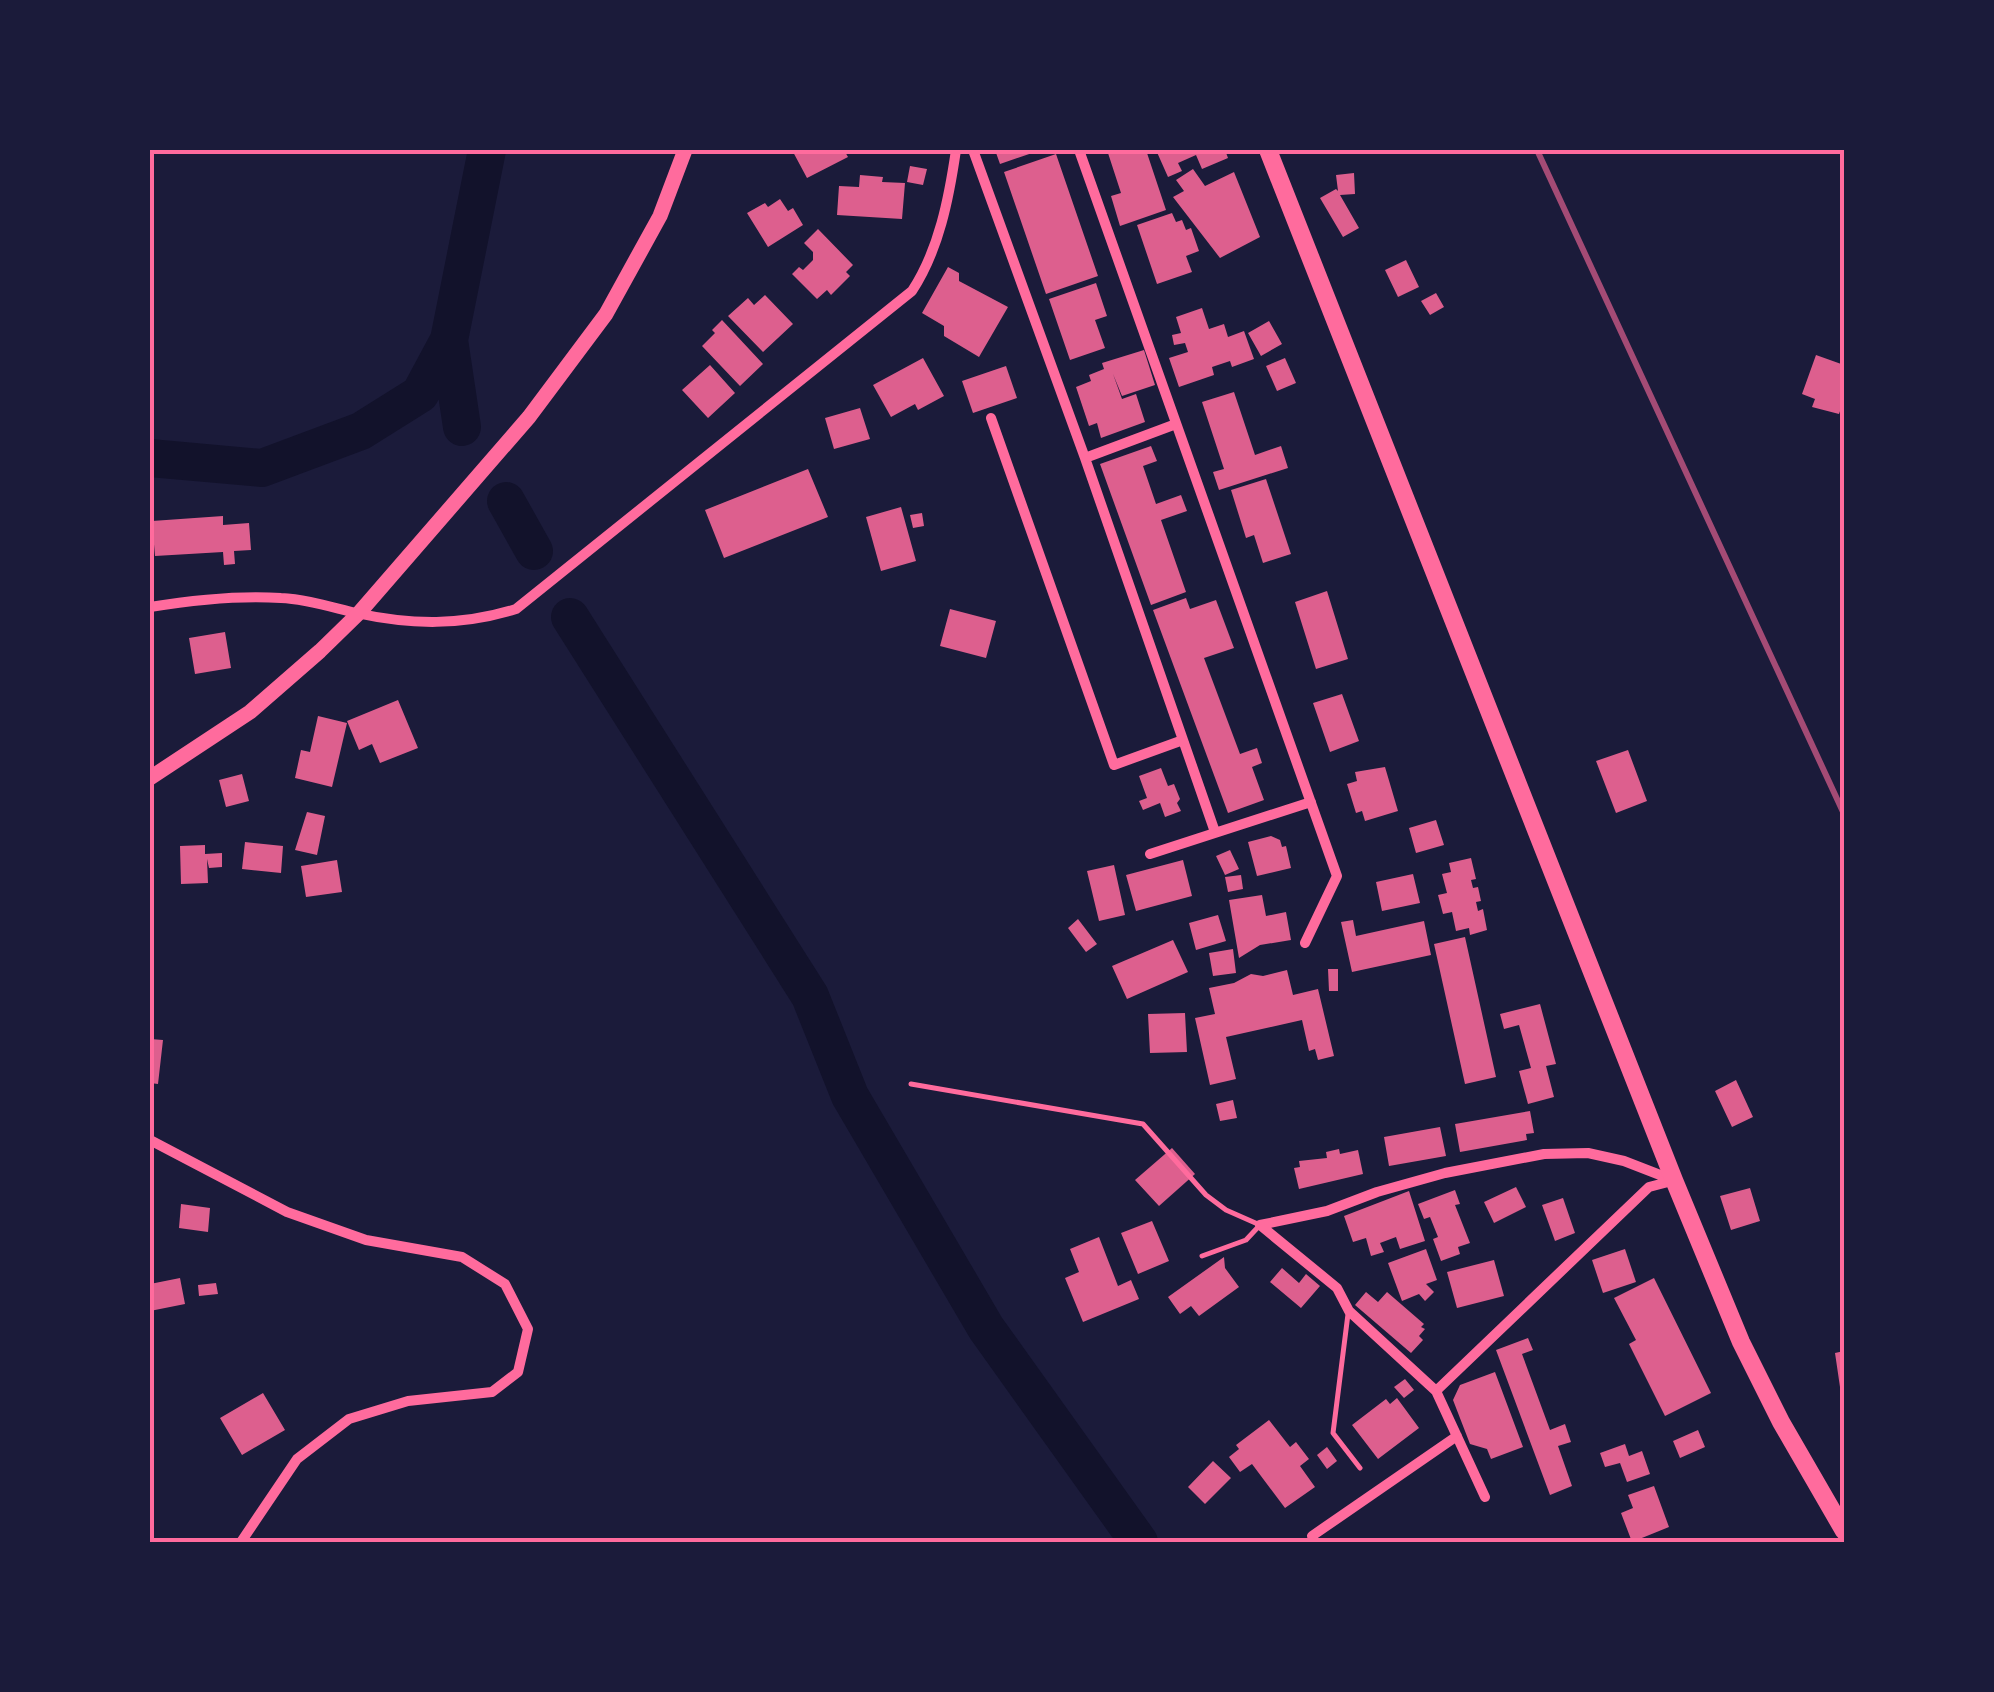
<svg xmlns="http://www.w3.org/2000/svg" width="1994" height="1692" viewBox="0 0 1994 1692" font-family="'Varela Round',sans-serif">
	<style>
		.lines { fill: none; stroke-linecap: round; stroke-linejoin: round }
		.river { stroke: #12122b; stroke-width: 38 }
		.building { fill: #dd5f8e }
		.service { stroke: #ff6b9d; stroke-width: 5 }
		.minor { stroke: #ff6b9d; stroke-width: 10 }
		.secondary { stroke: #ff6b9d; stroke-width: 15 }
		.primary { stroke: #ff6b9d; stroke-width: 18 }
		.rail { stroke: #a44b75; stroke-width: 6 }
		.neatline { fill: none; stroke: #ff6b9d; stroke-width: 4 }
	</style>
	<rect width="100%" height="100%" fill="#1b1b3a"/>
	<g class="lines">
		<path class="river" d="M449 340 462 427
			M150 458 262 468 361 431 420 394 449 340 487 150
			M506 501 534 551
			M570 617 810 996 850 1096 986 1328 1139 1542"/>
	</g>
	<path class="building" d="M792 150H844L848 157 807 178Z
		M995 150H1038V151L1000 164Z
		M1107 150H1146L1166 210 1120 226 1111 196 1121 193Z
		M1156 150H1225L1228 158 1202 169 1196 155 1178 163 1182 171 1168 177Z
		M1056 154 1098 276 1046 294 1004 172Z
		M910 166 927 169 923 185 907 182Z
		M1193 169 1205 186 1234 172 1260 237 1220 258 1173 197 1184 191 1176 180Z
		M1354 173 1355 194 1340 195 1359 228 1343 237 1320 198 1336 189 1338 191 1336 175Z
		M860 175 883 177 882 182 905 183 902 219 837 215 839 186 859 187Z
		M780 199 788 211 793 208 803 225 768 247 747 213 765 203 768 207Z
		M1172 213 1176 222 1182 220 1186 230 1191 228 1199 251 1186 256 1192 272 1157 284 1137 225Z
		M818 229 853 265 846 272 850 276 831 295 827 290 817 299 792 274 799 267 803 270 813 260V252L804 243Z
		M1406 260 1419 287 1398 297 1385 270Z
		M948 267 959 273V281L1008 307 979 357 944 336V326L922 313Z
		M1096 283 1107 316 1095 320 1105 348 1070 360 1049 299Z
		M1436 293 1444 307 1430 315 1421 301Z
		M765 295 793 324 763 352 728 316 748 298 754 305Z
		M1202 308 1209 329 1224 324 1228 337 1244 331 1254 359 1232 367 1230 361 1212 367 1214 375 1179 387 1169 358 1188 352 1185 343 1174 345 1172 335 1181 333 1176 317Z
		M722 320 763 364 740 386 702 346 715 333 712 330Z
		M1269 321 1282 344 1261 356 1248 333Z
		M1144 350 1155 385 1122 396 1113 374 1122 399 1136 394 1145 422 1101 438 1097 423 1089 426 1076 387 1091 381 1089 375 1104 369 1102 363Z
		M1816 355 1844 365V400L1839 414 1812 407 1815 399 1802 394Z
		M923 358 944 396 918 410 915 404 891 417 873 385Z
		M1285 358 1296 383 1277 391 1266 366Z
		M710 365 735 393 708 418 682 390Z
		M1006 366 1017 398 973 413 962 381Z
		M1234 392 1255 455 1281 446 1288 468 1219 490 1213 472 1224 469 1202 402Z
		M860 408 870 439 834 449 825 418Z
		M1151 446 1157 461 1143 466 1156 504 1181 495 1187 511 1161 520 1186 592 1151 605 1100 464Z
		M808 469 828 517 724 558 705 510Z
		M1266 479 1291 554 1263 563 1254 535 1246 538 1231 490Z
		M901 507 916 561 881 571 866 517Z
		M922 513 924 526 913 528 910 515Z
		M223 516V525L249 523 251 550 234 551 235 564 224 565 223 552 155 556 152 521Z
		M1327 591 1348 659 1316 669 1295 602Z
		M1186 598 1190 609 1216 600 1234 648 1204 658 1240 754 1257 748 1262 763 1252 767 1264 800 1228 813 1153 610Z
		M950 609 996 621 986 658 940 646Z
		M225 632 231 668 195 674 189 638Z
		M1342 694 1359 741 1330 752 1313 703Z
		M398 700 418 748 380 763 372 744 359 750 347 721Z
		M318 716 347 723 332 787 295 778 301 750 310 752Z
		M1628 750 1647 801 1616 813 1596 761Z
		M1385 767 1398 811 1365 821 1362 811 1356 813 1347 784 1357 781 1355 772Z
		M1161 768 1168 786 1174 784 1180 799 1177 803 1181 811 1165 817 1160 803 1143 810 1139 801 1147 798 1139 776Z
		M242 774 249 801 226 807 219 780Z
		M307 812 325 816 317 855 295 850Z
		M1436 820 1444 845 1416 853 1409 828Z
		M1271 836 1280 840 1282 847 1286 846 1291 868 1257 876 1248 842Z
		M245 842 283 846 281 873 242 869Z
		M205 845V854L222 853V867L209 868 207 859 208 883 181 884 180 846Z
		M1230 850 1239 869 1225 875 1216 856Z
		M1471 858 1476 879 1471 880 1473 888 1478 887 1481 901 1476 902 1478 911 1483 909 1487 930 1470 935 1469 928 1456 931 1452 912 1443 914 1438 895 1447 893 1442 874 1451 872 1449 863Z
		M337 860 342 892 306 897 301 866Z
		M1183 860 1192 896 1136 911 1126 875Z
		M1114 865 1125 915 1099 921 1087 871Z
		M1413 874 1420 903 1382 911 1376 882Z
		M1241 875 1243 889 1228 892 1225 877Z
		M1262 895 1266 916 1286 912 1291 940 1260 945 1239 958 1229 900Z
		M1218 915 1226 941 1196 950 1189 923Z
		M1078 919 1097 944 1086 952 1068 928Z
		M1353 920 1356 936 1424 921 1431 955 1352 972 1341 922Z
		M1465 937 1496 1077 1465 1084 1434 944Z
		M1173 940 1188 972 1127 999 1112 966Z
		M1233 949 1236 973 1213 976 1209 953Z
		M1328 969H1338V991H1329Z
		M1287 970 1293 995 1318 989 1334 1056 1318 1060 1315 1049 1309 1051 1302 1020 1226 1037 1236 1079 1210 1085 1195 1018 1215 1014 1209 988 1234 983 1251 974 1263 976Z
		M1540 1004 1556 1064 1546 1066 1554 1097 1528 1104 1519 1071 1531 1068 1519 1025 1504 1029 1500 1014Z
		M1185 1013 1187 1052 1150 1053 1148 1014Z
		M150 1039 163 1040 158 1084 150 1083Z
		M1736 1080 1753 1117 1732 1127 1715 1091Z
		M1233 1100 1237 1118 1220 1121 1216 1104Z
		M1530 1111 1534 1133 1526 1134 1527 1140 1460 1152 1455 1124Z
		M1440 1127 1446 1156 1389 1166 1384 1137Z
		M1172 1148 1195 1174 1159 1206 1135 1180Z
		M1339 1149 1340 1154 1358 1150 1363 1174 1299 1189 1294 1168 1300 1167 1299 1161 1327 1158 1326 1152Z
		M1516 1187 1526 1207 1494 1223 1484 1202Z
		M1750 1188 1760 1221 1731 1230 1720 1196Z
		M1455 1190 1460 1204 1455 1205 1470 1243 1458 1247 1460 1254 1441 1261 1433 1239 1438 1237 1430 1217 1424 1219 1418 1204Z
		M1409 1191 1425 1241 1400 1249 1396 1237 1380 1243 1384 1252 1371 1256 1366 1238 1353 1242 1344 1216Z
		M1563 1198 1575 1233 1555 1241 1542 1205Z
		M181 1204 210 1208 208 1232 179 1228Z
		M1152 1221 1169 1261 1138 1274 1121 1233Z
		M1099 1237 1118 1286 1131 1280 1139 1299 1083 1322 1065 1278 1079 1272 1070 1249Z
		M1426 1249 1437 1280 1426 1284 1434 1292 1425 1301 1419 1294 1402 1301 1388 1263Z
		M1625 1249 1636 1282 1603 1293 1592 1260Z
		M1224 1257 1225 1268 1239 1287 1199 1316 1191 1306 1180 1314 1168 1297Z
		M1494 1260 1504 1296 1457 1308 1447 1272Z
		M1282 1268 1299 1283 1306 1274 1320 1286 1301 1308 1270 1282Z
		M180 1278 185 1304 150 1311V1284Z
		M1654 1278 1711 1393 1665 1416 1629 1344 1636 1340 1614 1298Z
		M216 1283 218 1294 199 1296 198 1285Z
		M1366 1292 1378 1302 1387 1292 1424 1324 1421 1327 1425 1329 1419 1336 1423 1340 1411 1353 1355 1305Z
		M1528 1338 1533 1350 1522 1354 1550 1430 1565 1424 1571 1442 1558 1446 1572 1486 1550 1495 1496 1350Z
		M1844 1351V1387H1840L1835 1353Z
		M1495 1372 1523 1447 1491 1459 1487 1449 1470 1444 1453 1400 1460 1385Z
		M1405 1379 1414 1390 1404 1398 1394 1387Z
		M263 1393 285 1430 242 1455 220 1418Z
		M1397 1398 1419 1428 1378 1459 1352 1425 1386 1399 1390 1404Z
		M1269 1420 1290 1447 1296 1442 1309 1459 1300 1466 1315 1487 1285 1508 1252 1464 1240 1472 1229 1457 1239 1449 1236 1445Z
		M1698 1430 1705 1447 1680 1458 1673 1441Z
		M1625 1444 1629 1456 1642 1451 1650 1474 1627 1482 1620 1463 1605 1467 1600 1453Z
		M1327 1447 1337 1461 1327 1469 1317 1455Z
		M1213 1461 1231 1478 1205 1504 1188 1487Z
		M1654 1486 1669 1527 1632 1542 1621 1513 1633 1508 1628 1495Z"/>
	<g class="lines">
		<path class="service" d="M911 1084 1143 1124 1206 1195 1226 1210 1260 1225 1246 1240 1202 1256
			M1348 1314 1333 1433 1360 1468"/>
		<path class="minor" d="M973 150 1085 458 1215 832
			M1079 150 1337 876 1305 943
			M991 418 1114 765 1183 740
			M1085 458 1176 424
			M150 607C193 600 237 595 281 598 306 599 331 607 356 613 411 625 462 626 516 609L912 291C939 250 949 198 956 150
			M1150 854 1311 802
			M150 1140 287 1212 366 1240 462 1257 505 1284 528 1329 518 1372 492 1392 408 1401 349 1419 297 1459 241 1542
			M1260 1225 1327 1211 1377 1192 1445 1173 1544 1154 1588 1153 1624 1161 1673 1180
			M1260 1225 1337 1288 1349 1311 1436 1391 1485 1497
			M1436 1391 1649 1187 1672 1181
			M1312 1536 1457 1436"/>
		<path class="secondary" d="M150 778 250 712 320 651 359 613 529 417 606 314 660 216 685 150"/>
		<path class="primary" d="M1268 150 1674 1180 1741 1342 1781 1422 1844 1531"/>
		<path class="rail" d="M1537 150 1844 814"/>
	</g>
	<rect width="1994" height="1692" fill="none" stroke="#1b1b3a" stroke-width="305"/>
	<rect x="152" y="152" width="1690" height="1388" class="neatline"/>
</svg>
